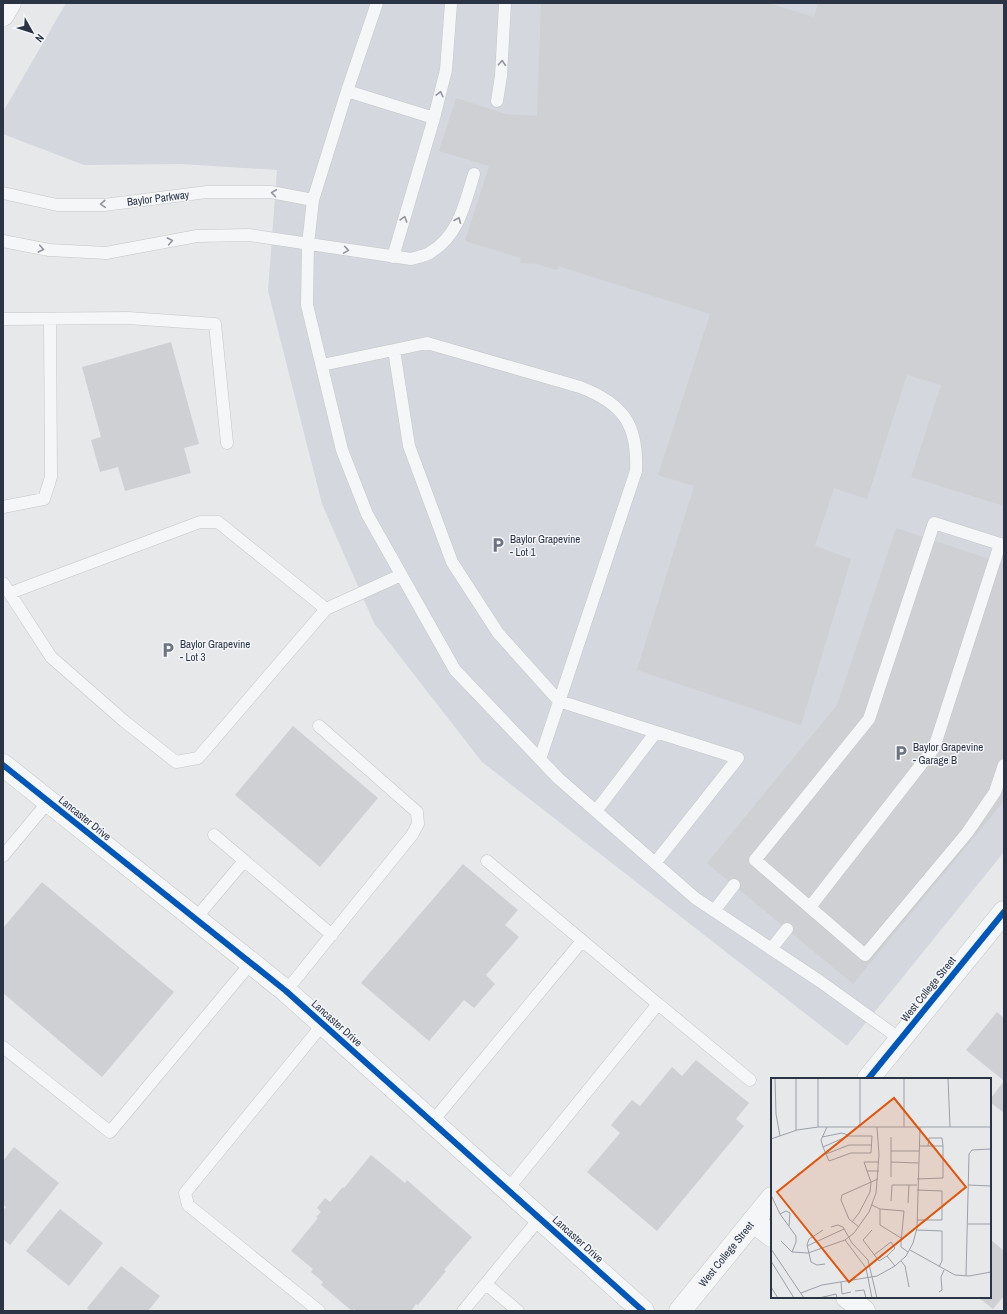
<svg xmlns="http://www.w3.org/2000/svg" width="1007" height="1314" viewBox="0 0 1007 1314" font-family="'Archivo Narrow',sans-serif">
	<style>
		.built { fill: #d4d7dd }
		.building { fill: #ced0d3 }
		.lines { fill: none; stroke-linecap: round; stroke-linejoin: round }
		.service-casing { stroke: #c4c6c8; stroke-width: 13 }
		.minor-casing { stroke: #c4c6c8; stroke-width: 23 }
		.tertiary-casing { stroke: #c4c6c8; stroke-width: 23 }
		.service { stroke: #f5f6f7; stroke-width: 12 }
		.minor { stroke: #f5f6f7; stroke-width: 22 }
		.tertiary { stroke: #f5f6f7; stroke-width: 22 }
		.cycleway-casing { stroke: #f4f6f9; stroke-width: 8 }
		.cycleway { stroke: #0057b8; stroke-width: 6 }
		.oneway { stroke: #90959e }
		.labels { text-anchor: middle; stroke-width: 3; stroke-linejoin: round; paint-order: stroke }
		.street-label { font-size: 11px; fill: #2b3445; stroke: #f4f6f9 }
		.poi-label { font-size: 11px; fill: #2b3445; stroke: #f4f6f9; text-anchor: start }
		.inset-road { fill: none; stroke: #9ba0a8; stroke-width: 1 }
		.view { fill: #df570f; fill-opacity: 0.15; stroke: #df570f; stroke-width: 2 }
		.inset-edge { fill: none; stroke: #2b3445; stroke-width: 2 }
	</style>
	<rect width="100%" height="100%" fill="#e6e8ea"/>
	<path class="built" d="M66 3H1004V852L847 1046 482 762 374 623 322 504 268 291 277 170 181 164 84 165 3 134V112Z"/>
	<path class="building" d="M541 3H768L814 17 818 3H1004V506L911 477 941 385 907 375 867 499 834 488 815 546 851 559 801 725 637 670 694 486 658 475 710 314 558 266 557 270 537 264 520 263 521 258 465 241 489 166 439 151 456 98 506 114 537 116Z
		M171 342 199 444 184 448 191 473 125 491 118 467 100 472 91 440 101 437 82 367Z
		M896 528 1004 564V801L853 984 707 863 837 705Z
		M293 726 378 798 320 867 235 795Z
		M463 864 518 910 505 925 519 937 486 975 495 984 474 1008 464 1000 429 1041 361 983Z
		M42 882 174 992 102 1077 3 993V928Z
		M997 1012 1004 1018V1081L966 1050Z
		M696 1060 749 1103 736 1119 744 1126 657 1231 587 1172 620 1133 611 1125 632 1100 640 1106 672 1067 682 1076Z
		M1004 1081V1113L990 1102V1099Z
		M14 1147 59 1183 10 1245 3 1239V1211L6 1207 3 1204V1161Z
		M371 1155 405 1183 407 1180 472 1237 444 1270 446 1271 418 1305 416 1304 411 1311H356L354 1309 352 1311 321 1285 323 1282 311 1272 313 1269 291 1251 318 1218 316 1217 321 1212 317 1208 325 1198 330 1202 343 1187 344 1188Z
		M60 1209 103 1243 69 1286 26 1251Z
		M990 1239 1004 1251V1296L993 1309 978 1297H990Z
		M121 1266 160 1296 148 1311H90L87 1308Z"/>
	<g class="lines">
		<defs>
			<path id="service" d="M377 3 347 91 313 200 308 244 307 305 342 450 367 514 455 670 558 778 695 898 821 982 900 1039
				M347 91 434 118
				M497 101 501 76 505 3
				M3 193 57 205H104L207 192H271L313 200
				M3 241 49 250 106 253 197 236 249 235 411 259C417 257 426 256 431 252 459 235 465 203 474 174
				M393 257 434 118 446 70 451 3
				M3 319 128 318 215 324 227 443
				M394 350 409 446 452 562 498 633 559 701 656 732
				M322 365 427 343 580 387C624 404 638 425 636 471L540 759
				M3 507 44 499 51 477 50 319
				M1000 544 934 523 869 719 755 860 865 955 967 833 995 792 1004 765
				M3 583 51 657 124 721 176 762 198 758 326 609 401 575
				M10 593 200 522H218L326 609
				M596 811 656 732 738 758 655 863
				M214 835 332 935
				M3 856 48 802
				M487 861 658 1004
				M810 907 934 748 1000 544 1004 546
				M714 911 734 885
				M195 919 244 861
				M771 949 787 929
				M286 991 412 835 418 824 417 812 319 726
				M3 1047 110 1132 251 963
				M432 1122 582 941
				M508 1189 658 1004 750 1080
				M486 1284 518 1311
				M319 1311 188 1205 185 1193 323 1024
				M463 1311 540 1218"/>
			<path id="minor" d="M3 15 10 3
				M3 765 286 991 643 1311
				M753 1221 772 1236
				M847 1297 864 1311"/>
			<path id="tertiary" d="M868 1079 1004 912
				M680 1311 772 1198"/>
		</defs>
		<use href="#service" class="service-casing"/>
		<use href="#minor" class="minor-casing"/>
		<use href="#tertiary" class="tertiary-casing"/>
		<use href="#service" class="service"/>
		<use href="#minor" class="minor"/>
		<use href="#tertiary" class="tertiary"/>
		<defs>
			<path id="cycleway" d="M3 765 286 991 643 1311
				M868 1079 1004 912"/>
		</defs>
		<use href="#cycleway" class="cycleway-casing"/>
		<use href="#cycleway" class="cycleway"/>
	</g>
	<defs><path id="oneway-chevron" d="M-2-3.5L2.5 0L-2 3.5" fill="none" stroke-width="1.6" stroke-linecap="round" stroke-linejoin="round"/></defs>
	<g class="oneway">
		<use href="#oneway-chevron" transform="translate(502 63) rotate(-87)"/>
		<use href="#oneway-chevron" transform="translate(440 94) rotate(-76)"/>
		<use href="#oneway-chevron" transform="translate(274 193) rotate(-172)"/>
		<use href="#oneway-chevron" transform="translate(103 204) rotate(177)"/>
		<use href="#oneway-chevron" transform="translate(404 219) rotate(-73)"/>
		<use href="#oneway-chevron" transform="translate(458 220) rotate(-67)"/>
		<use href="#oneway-chevron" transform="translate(170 241) rotate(-11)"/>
		<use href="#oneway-chevron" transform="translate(41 249) rotate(11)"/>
		<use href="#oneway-chevron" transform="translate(346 250) rotate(9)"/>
	</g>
	<defs>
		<symbol id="parking-bare" viewBox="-9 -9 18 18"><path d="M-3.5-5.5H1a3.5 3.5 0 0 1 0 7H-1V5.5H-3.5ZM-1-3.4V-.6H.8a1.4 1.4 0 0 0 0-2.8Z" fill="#6c737f" stroke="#f4f6f9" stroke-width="2.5" paint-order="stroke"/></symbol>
	</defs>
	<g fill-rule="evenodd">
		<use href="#parking-bare" x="487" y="534" width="22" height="22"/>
		<use href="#parking-bare" x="157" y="639" width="22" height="22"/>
		<use href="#parking-bare" x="890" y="742" width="22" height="22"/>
	</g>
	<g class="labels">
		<g class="street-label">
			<text transform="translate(158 198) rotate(-7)" y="4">Baylor Parkway</text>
			<text transform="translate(85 818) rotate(39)" y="4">Lancaster Drive</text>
			<text transform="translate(928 989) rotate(-51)" y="4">West College Street</text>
			<text transform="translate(337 1023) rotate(42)" y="4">Lancaster Drive</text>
			<text transform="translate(578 1239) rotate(42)" y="4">Lancaster Drive</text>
			<text transform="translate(726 1254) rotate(-51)" y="4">West College Street</text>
		</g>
		<g class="poi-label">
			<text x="510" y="543">Baylor Grapevine<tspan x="510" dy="13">- Lot 1</tspan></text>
			<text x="180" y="648">Baylor Grapevine<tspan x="180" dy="13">- Lot 3</tspan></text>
			<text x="913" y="751">Baylor Grapevine<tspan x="913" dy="13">- Garage B</tspan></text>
		</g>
	</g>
	<g transform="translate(771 1078)">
		<rect width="220" height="220" fill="#e6e8ea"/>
		<path class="inset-road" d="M4 0 5 36 9 58M47 0V49M177 0 179 49M89 49V0M133 49V0M25 52V0M51 59 71 55 77 57M120 59V73H148M0 61 26 52 47 49H220M157 68 158 60H171L172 68M52 69 50 62 56 49M55 76 58 83 80 75H100L101 58H77L52 69 55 76 78 67H101M120 84 147 85M108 93H96L93 84H108M120 99V73M146 101 172 100V68H148M197 107 220 108M146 112 171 113V142H146M0 117 9 136 25 158V164L21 174M120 123 121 107H146M137 125 138 107M101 127 109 131 133 133 130 164V169L137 174M109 131V147L130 160M9 136 15 133 19 135 18 148M81 144 88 135 99 114 100 104 96 93M197 146H220M60 149 67 147 72 149 81 165 97 182 106 220M88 149 78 141 70 122 71 117 107 101M52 152 38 161 36 167 40 184 46 187 54 186M101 152 92 162 108 183 116 178 124 188M146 152 171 153V183L168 189M74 162 95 190 101 220M10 163 21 174 37 175 74 162 83 155 98 134 105 115 108 77 106 49M36 168 73 151M0 171 33 220M139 172 184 197 198 198 220 194M103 177 120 164 124 170 116 178M0 183 23 220M130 183 134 188 138 209M195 198 198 76 201 72 220 71M70 204 71 216 80 214M0 209 7 220M84 213 93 212 95 220M168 214 171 212 170 199 173 192M30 215 51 207 106 198 124 188 135 178 142 165 146 150 149 49M48 220 65 216 66 220"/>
		<path class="view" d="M123 20 195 109 78 204 6 114Z"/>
		<rect width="220" height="220" class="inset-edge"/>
	</g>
	<rect width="1007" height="1314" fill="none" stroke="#2b3445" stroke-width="8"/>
	<g transform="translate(32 32) rotate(129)" stroke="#f4f6f9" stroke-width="3" paint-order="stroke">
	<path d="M0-3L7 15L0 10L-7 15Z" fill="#2b3445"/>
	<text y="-6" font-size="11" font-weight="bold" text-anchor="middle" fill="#2b3445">N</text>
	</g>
</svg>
